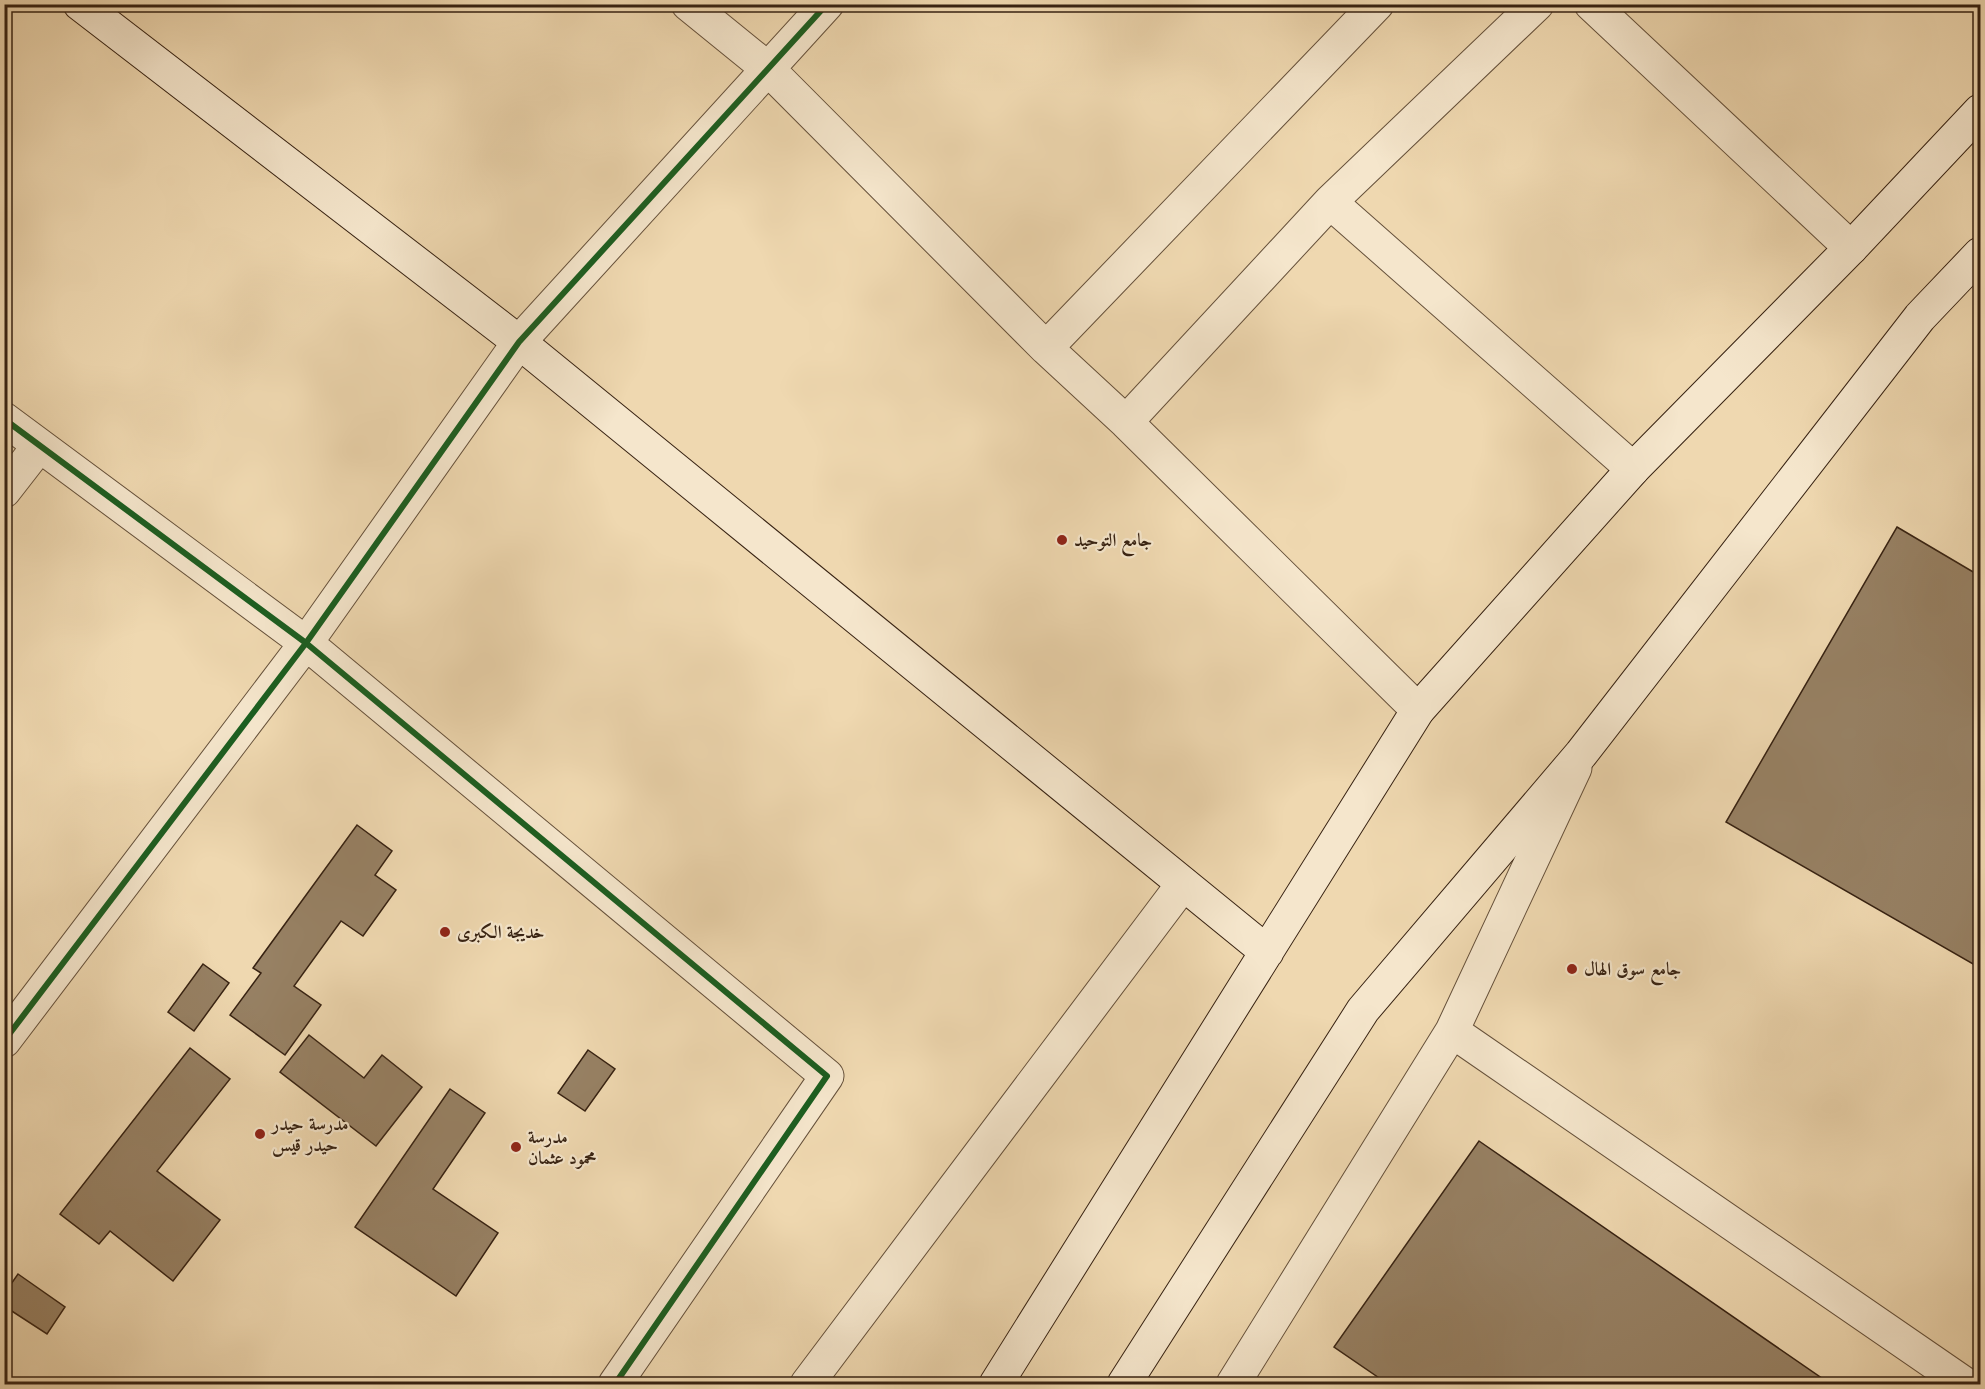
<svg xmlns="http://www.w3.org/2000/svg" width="1985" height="1389" viewBox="0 0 1985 1389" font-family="'Old Standard TT',Amiri,serif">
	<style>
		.building { fill: #978164; stroke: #372212; stroke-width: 1.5 }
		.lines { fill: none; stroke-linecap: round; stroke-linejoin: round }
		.minor-casing { stroke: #65503a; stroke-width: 35 }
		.secondary-casing { stroke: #372212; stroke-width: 35 }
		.minor { stroke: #f5e6cc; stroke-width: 33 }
		.secondary { stroke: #f5e6cc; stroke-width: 33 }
		.cycleway-casing { stroke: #f5e6cc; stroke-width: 10 }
		.cycleway { stroke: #1b5e20; stroke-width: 6 }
		.poi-dot { fill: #8f2418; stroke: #f5e6cc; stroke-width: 2 }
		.labels { text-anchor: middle; stroke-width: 4.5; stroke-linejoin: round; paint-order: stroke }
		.poi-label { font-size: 18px; font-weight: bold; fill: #372212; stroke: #f5e6cc; text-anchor: start }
	</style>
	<rect width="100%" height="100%" fill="#efd8b0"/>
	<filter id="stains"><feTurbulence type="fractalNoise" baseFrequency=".00333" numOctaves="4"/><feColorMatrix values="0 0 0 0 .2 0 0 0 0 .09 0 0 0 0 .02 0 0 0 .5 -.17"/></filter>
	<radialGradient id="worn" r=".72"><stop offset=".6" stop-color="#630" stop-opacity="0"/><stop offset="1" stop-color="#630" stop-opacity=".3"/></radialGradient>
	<path class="building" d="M1897 527 1980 576V968L1726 822Z
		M357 825 392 851 375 875 396 890 363 936 341 921 294 986 321 1005 285 1055 230 1015 261 973 253 968Z
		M203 964 229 983 194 1031 168 1012Z
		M309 1035 364 1078 382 1055 422 1087 376 1146 280 1072Z
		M190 1048 230 1079 157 1171 220 1220 173 1281 110 1231 99 1244 60 1214Z
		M588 1050 615 1069 585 1111 558 1093Z
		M450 1089 485 1113 433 1189 498 1233 456 1296 355 1227Z
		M1479 1141 1823 1379 1819 1384H1388L1334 1347Z
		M18 1274 65 1307 47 1334 4 1306V1294Z"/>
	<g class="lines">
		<defs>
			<path id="minor" d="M688 4 768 69 1046 348 1126 422 1418 710
				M1537 4 1330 202 1633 469
				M1591 4 1851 248
				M1046 348 1377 4
				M4 419 306 643 827 1076 615 1384
				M1126 422 1330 202
				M4 491 39 446
				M1452 1031 1965 1384
				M4 1041 306 643 519 342 827 4
				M807 1384 1183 884
				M1233 1384 1452 1031 1575 768"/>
			<path id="secondary" d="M80 4 519 342 1267 952
				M996 1384 1418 710 1633 469 1851 248 1980 111
				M1124 1384 1363 1010 1581 754 1920 317 1980 254"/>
		</defs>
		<use href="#minor" class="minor-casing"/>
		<use href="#secondary" class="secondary-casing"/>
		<use href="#minor" class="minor"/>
		<use href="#secondary" class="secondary"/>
		<defs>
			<path id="cycleway" d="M4 419 306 643 827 1076 615 1384
				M4 1041 306 643 519 342 827 4"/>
		</defs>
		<use href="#cycleway" class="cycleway-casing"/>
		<use href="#cycleway" class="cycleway"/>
	</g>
	<g class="poi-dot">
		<circle cx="1062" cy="540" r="6"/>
		<circle cx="445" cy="932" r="6"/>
		<circle cx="1572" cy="969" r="6"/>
		<circle cx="260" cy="1134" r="6"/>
		<circle cx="516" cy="1147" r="6"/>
	</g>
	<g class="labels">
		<g class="poi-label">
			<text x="1074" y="546">جامع التوحيد</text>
			<text x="457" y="938">خديجة الكبرى</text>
			<text x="1584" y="975">جامع سوق الهال</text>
			<text x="272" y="1130">مدرسة حيدر<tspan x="272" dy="21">حيدر قيس</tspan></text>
			<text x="528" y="1143">مدرسة<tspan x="528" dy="21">محمود عثمان</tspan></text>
		</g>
	</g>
	<rect width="1985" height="1389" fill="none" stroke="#efd8b0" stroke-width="24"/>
	<rect x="6" y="6" width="1973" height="1377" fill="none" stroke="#372212" stroke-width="3"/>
	<rect x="12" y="12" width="1961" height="1365" fill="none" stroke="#372212" stroke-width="1.5"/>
	<rect width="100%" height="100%" filter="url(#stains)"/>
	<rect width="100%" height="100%" fill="url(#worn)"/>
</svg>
